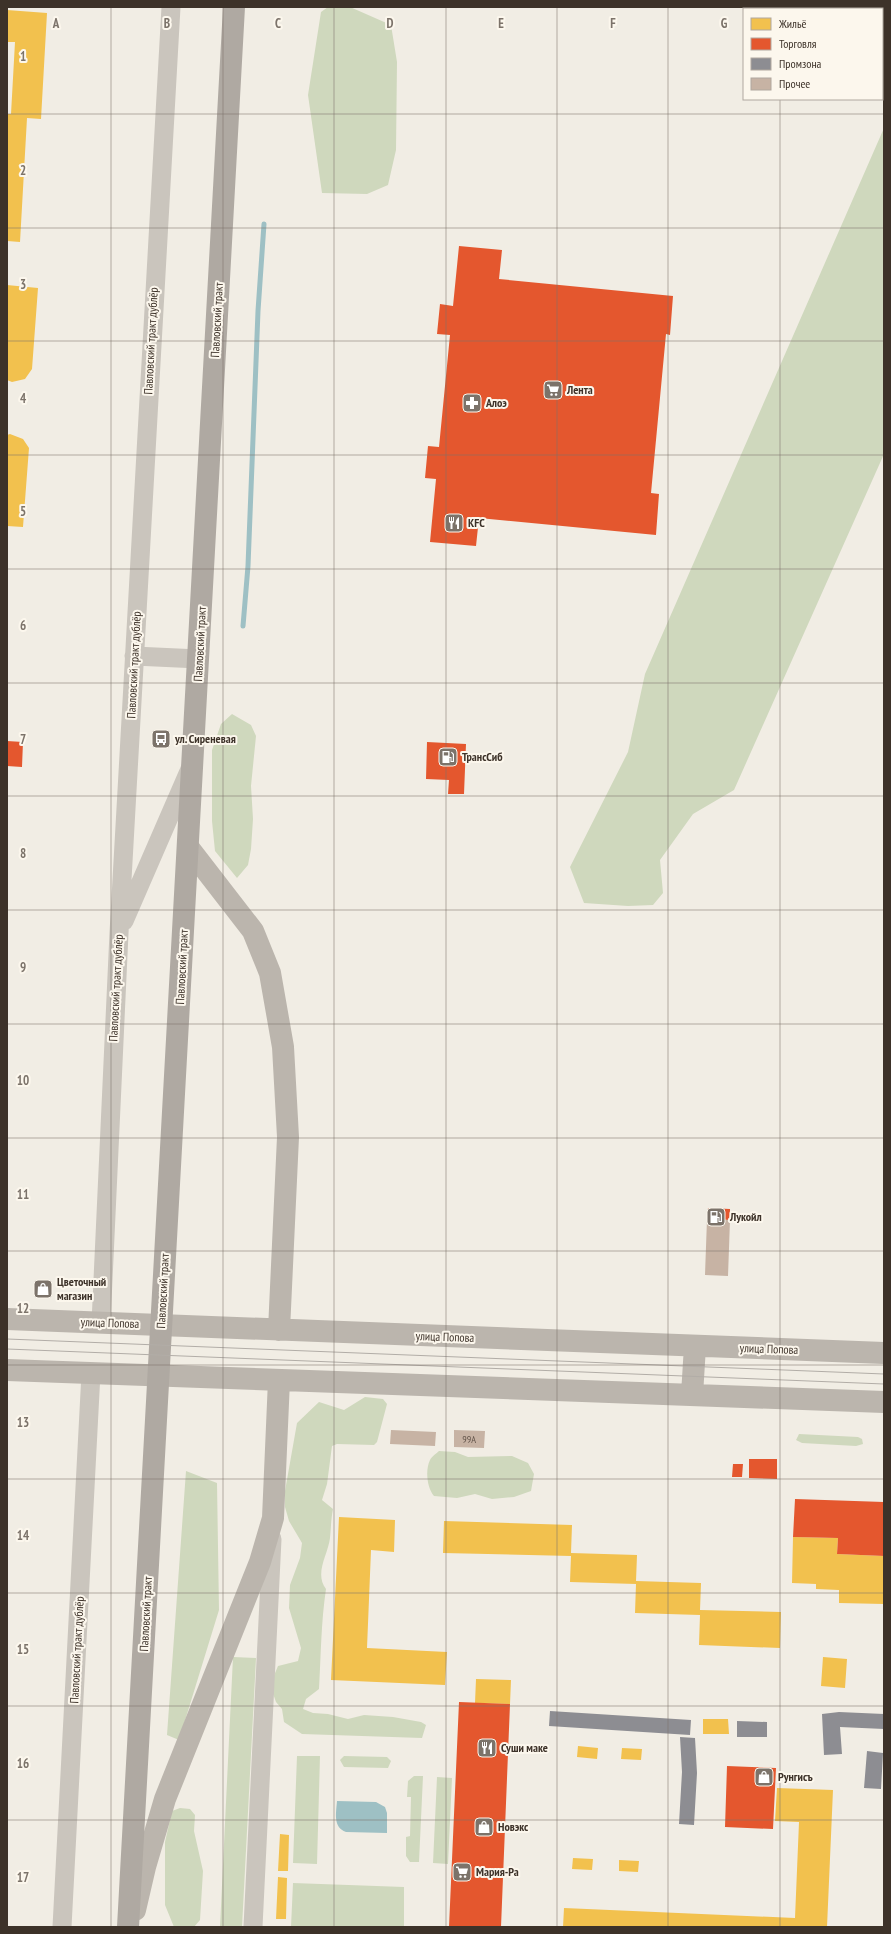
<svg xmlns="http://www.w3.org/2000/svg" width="891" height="1934" viewBox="0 0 891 1934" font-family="'PT Sans Narrow',sans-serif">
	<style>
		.green { fill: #cfd8bd }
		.water { fill: #9ec0c4 }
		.homes { fill: #f2c14e }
		.shops { fill: #e4572e }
		.industry { fill: #8d8d92 }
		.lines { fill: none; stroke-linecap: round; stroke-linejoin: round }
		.stream { stroke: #9ec0c4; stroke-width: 5 }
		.building { fill: #c7b3a4 }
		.street { stroke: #cac5bd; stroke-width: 19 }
		.secondary { stroke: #bbb5ad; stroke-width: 22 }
		.primary { stroke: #afa9a2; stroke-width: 22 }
		.tram { stroke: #b2ada7; stroke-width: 1 }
		.grid { fill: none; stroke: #7c736a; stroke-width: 1; stroke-opacity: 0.55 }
		.labels { text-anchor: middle; stroke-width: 4; stroke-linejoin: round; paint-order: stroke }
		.number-label { font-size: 10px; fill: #605248 }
		.street-label { font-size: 12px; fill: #3d3229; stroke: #fcf7ed }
		.poi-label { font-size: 12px; font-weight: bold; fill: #3d3229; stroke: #fcf7ed; text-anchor: start }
		.grid-label { font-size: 13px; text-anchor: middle; font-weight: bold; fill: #7c736a; stroke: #fcf7ed; stroke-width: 4; stroke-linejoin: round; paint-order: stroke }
	</style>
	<rect width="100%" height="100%" fill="#f1ede4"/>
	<path class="green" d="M328 7H350L391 25 397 62 396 150 388 185 367 194 322 193 308 95 321 12Z
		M884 128V454L734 790 693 814 660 860 663 893 653 905 628 906 584 903 570 867 628 752 645 674Z
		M232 714 251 725 256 736 251 786 253 819 251 849 248 865 237 878 215 851 212 821V750L221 724Z
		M365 1397 383 1399 387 1404 377 1442 374 1445 337 1444 332 1446 327 1484 322 1500 333 1509C331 1519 331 1528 330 1538 328 1555 314 1573 326 1589 321 1622 321 1655 319 1689L306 1699 303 1709 313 1713 328 1714 348 1719 364 1715 393 1717 421 1722 426 1725 422 1738 302 1734 284 1722 282 1709 276 1702 270 1685 278 1666 298 1661 301 1648 289 1608 290 1585 300 1558 302 1543 289 1521 285 1507V1491L297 1423 319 1402 344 1410Z
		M799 1434 858 1437 862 1439 863 1444 856 1446 802 1443 796 1440Z
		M439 1451 455 1452 468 1457 512 1456 528 1463 534 1474 531 1491 514 1497 492 1499 475 1494 457 1498 434 1496C427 1488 425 1470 430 1460 432 1456 437 1453 439 1451Z
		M186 1471 217 1483 219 1610 179 1740 167 1735Z
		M233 1657 256 1658 242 1927H220Z
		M297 1756H320L317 1864 293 1863Z
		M344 1756 387 1757 391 1761 388 1768 344 1767 340 1760Z
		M414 1776H423L419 1862H410L406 1856V1837L410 1836 411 1797H407L408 1781Z
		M437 1777 452 1778 448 1864 433 1863Z
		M180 1808 190 1809 195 1815 194 1831 203 1871 200 1920 194 1927H174L165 1905V1842L172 1811Z
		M293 1883 404 1887V1927H291Z"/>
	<path class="water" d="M337 1801 376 1802 385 1807 387 1813V1833L346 1832C333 1827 336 1814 337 1801Z"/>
	<path class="homes" d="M7 10 47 13 41 119 27 118 20 242 7 241V114H11L15 42H7Z
		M7 285 38 288 32 369 25 379 12 382 7 380Z
		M10 434 23 439 29 448 23 527 7 526V435Z
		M339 1517 395 1520 394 1552 371 1550 367 1648 447 1652 445 1685 331 1680Z
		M444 1521 572 1525 571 1553 637 1555 636 1581 701 1583 700 1610 781 1612 780 1648 699 1645 700 1615 635 1613 636 1584 570 1582 571 1556 443 1553Z
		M793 1537 838 1538 837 1554 884 1556V1604L839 1603V1590L816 1589V1584L792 1583Z
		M823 1657 847 1659 845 1688 821 1686Z
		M476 1679 511 1680 510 1704 475 1703Z
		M703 1719H728L729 1734H703Z
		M578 1746 598 1748 597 1759 577 1757Z
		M622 1748 642 1749 641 1760 621 1759Z
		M777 1788 833 1790 827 1927H563L564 1908 795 1918 799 1822 775 1821Z
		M280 1834 289 1835 288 1871H278Z
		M573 1858 593 1859 592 1870 572 1869Z
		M619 1860 639 1861 638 1872 619 1871Z
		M278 1877 287 1878 286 1919H276Z"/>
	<path class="shops" d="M459 246 502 250 499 279 673 296 670 335 666 334 651 493 659 494 656 535 479 518 476 546 430 542 436 479 425 478 428 446 439 447 450 335 437 334 440 304 453 306Z
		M7 741 23 742 22 767 7 766Z
		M427 742 466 744 464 794H448L449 780 426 779Z
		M708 1208 730 1209V1220L707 1219Z
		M749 1459H777V1479L749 1478Z
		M733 1464H743L742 1477H732Z
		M795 1499 884 1502V1556L837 1554 838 1538 793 1537Z
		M459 1702 510 1704 501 1927H449Z
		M727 1766 776 1768 773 1829 725 1827Z"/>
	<path class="industry" d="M550 1711 691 1720 690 1735 549 1726Z
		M839 1712 884 1714V1729L840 1727 842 1754 824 1755 822 1714Z
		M737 1721 767 1722V1737H737Z
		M680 1737 695 1738 697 1773 694 1825 679 1824 682 1772Z
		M867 1751 883 1753 881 1789 864 1788Z"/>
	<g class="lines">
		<path class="stream" d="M243 626 248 566 258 311 264 224"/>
	</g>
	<path class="building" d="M707 1219 730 1220 728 1276 705 1275Z
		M391 1430 436 1432 435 1446 390 1444Z
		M454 1430 485 1431 484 1448 454 1447Z"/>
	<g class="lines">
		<path class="street" d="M134 656 199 659
			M124 921 190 769
			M101 1323 119 933 171 7
			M62 1927 91 1373
			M253 1927 272 1539"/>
		<path class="secondary" d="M188 847 253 931 270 973 283 1047 288 1137 279 1330
			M7 1319 884 1353
			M7 1370 884 1402
			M692 1395 695 1346
			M135 1910 145 1867 165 1799 260 1562 273 1518 279 1380"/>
		<path class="primary" d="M128 1927 234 7"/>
		<path class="tram" d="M7 1339 884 1374
			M7 1349 884 1384"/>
	</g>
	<path class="grid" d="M111 7V1927M223 7V1927M334 7V1927M446 7V1927M557 7V1927M668 7V1927M780 7V9M780 99V1927M7 114H884M7 228H884M7 341H884M7 455H884M7 569H884M7 683H884M7 796H884M7 910H884M7 1024H884M7 1138H884M7 1251H884M7 1365H884M7 1479H884M7 1593H884M7 1706H884M7 1820H884"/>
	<defs>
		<symbol id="supermarket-square" viewBox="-11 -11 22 22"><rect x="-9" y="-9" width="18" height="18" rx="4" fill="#7c736a" stroke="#fcf7ed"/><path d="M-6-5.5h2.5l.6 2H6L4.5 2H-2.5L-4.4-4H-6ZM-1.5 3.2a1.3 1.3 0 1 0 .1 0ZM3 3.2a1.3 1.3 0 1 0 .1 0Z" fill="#fff"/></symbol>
		<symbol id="pharmacy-square" viewBox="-11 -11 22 22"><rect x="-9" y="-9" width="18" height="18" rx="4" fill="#7c736a" stroke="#fcf7ed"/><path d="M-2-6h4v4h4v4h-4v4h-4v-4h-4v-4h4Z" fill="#fff"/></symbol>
		<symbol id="restaurant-square" viewBox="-11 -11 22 22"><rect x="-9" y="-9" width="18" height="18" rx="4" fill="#7c736a" stroke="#fcf7ed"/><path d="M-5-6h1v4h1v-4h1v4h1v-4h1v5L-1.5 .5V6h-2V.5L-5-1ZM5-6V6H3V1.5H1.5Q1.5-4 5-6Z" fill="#fff"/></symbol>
		<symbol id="bus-square" viewBox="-11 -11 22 22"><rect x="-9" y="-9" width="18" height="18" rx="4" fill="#7c736a" stroke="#fcf7ed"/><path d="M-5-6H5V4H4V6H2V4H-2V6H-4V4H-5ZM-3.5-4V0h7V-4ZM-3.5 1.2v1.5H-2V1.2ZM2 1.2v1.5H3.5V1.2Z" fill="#fff"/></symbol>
		<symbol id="fuel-square" viewBox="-11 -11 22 22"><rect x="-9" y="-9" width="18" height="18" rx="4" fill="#7c736a" stroke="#fcf7ed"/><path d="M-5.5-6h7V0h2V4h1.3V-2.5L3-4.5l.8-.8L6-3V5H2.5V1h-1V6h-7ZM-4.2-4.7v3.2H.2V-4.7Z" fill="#fff"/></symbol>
		<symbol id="shop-square" viewBox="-11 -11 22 22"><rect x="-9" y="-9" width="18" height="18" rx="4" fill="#7c736a" stroke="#fcf7ed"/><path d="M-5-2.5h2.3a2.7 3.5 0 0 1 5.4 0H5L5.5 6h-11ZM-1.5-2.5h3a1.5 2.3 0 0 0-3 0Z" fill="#fff"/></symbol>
	</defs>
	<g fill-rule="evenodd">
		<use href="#supermarket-square" x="542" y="379" width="22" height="22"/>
		<use href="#pharmacy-square" x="461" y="392" width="22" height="22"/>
		<use href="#restaurant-square" x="443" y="512" width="22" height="22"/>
		<use href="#bus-square" x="150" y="728" width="22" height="22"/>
		<use href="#fuel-square" x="437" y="746" width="22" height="22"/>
		<use href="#fuel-square" x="705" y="1206" width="22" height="22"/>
		<use href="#shop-square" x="32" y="1278" width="22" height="22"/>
		<use href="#restaurant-square" x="476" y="1737" width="22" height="22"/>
		<use href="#shop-square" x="753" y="1766" width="22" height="22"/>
		<use href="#shop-square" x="473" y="1816" width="22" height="22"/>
		<use href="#supermarket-square" x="451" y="1861" width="22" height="22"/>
	</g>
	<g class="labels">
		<g class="number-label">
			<text x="469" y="1443">99А</text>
		</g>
		<g class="street-label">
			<text transform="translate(217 320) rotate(-87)" y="4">Павловский тракт</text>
			<text transform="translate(151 341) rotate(-87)" y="4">Павловский тракт дублёр</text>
			<text transform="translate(200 644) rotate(-87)" y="4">Павловский тракт</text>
			<text transform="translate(134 665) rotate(-87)" y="4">Павловский тракт дублёр</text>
			<text transform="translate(182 967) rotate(-87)" y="4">Павловский тракт</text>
			<text transform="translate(116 988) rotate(-87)" y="4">Павловский тракт дублёр</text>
			<text transform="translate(163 1291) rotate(-87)" y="4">Павловский тракт</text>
			<text transform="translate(110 1323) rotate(2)" y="4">улица Попова</text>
			<text transform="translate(445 1337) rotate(2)" y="4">улица Попова</text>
			<text transform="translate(769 1349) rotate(2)" y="4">улица Попова</text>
			<text transform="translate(146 1614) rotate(-87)" y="4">Павловский тракт</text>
			<text transform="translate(77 1650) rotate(-87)" y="4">Павловский тракт дублёр</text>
		</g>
		<g class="poi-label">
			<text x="567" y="394">Лента</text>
			<text x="486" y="407">Алоэ</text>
			<text x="468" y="527">KFC</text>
			<text x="175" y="743">ул. Сиреневая</text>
			<text x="462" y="761">ТрансСиб</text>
			<text x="730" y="1221">Лукойл</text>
			<text x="57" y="1286">Цветочный<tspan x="57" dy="14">магазин</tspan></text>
			<text x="501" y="1752">Суши маке</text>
			<text x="778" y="1781">Рунгисъ</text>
			<text x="498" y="1831">Новэкс</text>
			<text x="476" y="1876">Мария-Ра</text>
		</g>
	</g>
	<g class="grid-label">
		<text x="56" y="28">A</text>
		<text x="167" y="28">B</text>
		<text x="278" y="28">C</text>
		<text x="390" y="28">D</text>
		<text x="501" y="28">E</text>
		<text x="613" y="28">F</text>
		<text x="724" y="28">G</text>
		<text x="23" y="61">1</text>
		<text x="23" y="175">2</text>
		<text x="23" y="289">3</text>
		<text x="23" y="403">4</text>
		<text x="23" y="516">5</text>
		<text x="23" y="630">6</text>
		<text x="23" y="744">7</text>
		<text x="23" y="858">8</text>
		<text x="23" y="972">9</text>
		<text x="23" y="1085">10</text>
		<text x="23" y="1199">11</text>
		<text x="23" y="1313">12</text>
		<text x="23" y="1427">13</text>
		<text x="23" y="1540">14</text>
		<text x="23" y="1654">15</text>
		<text x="23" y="1768">16</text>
		<text x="23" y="1882">17</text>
	</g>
	<rect width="891" height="1934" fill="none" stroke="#3d3229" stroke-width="16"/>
	<rect x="743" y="8" width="140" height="92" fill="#fcf7ed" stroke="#b0a89f"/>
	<rect x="751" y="18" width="20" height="12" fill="#f2c14e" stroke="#b0a89f"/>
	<text x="779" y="28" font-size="12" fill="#3d3229">Жильё</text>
	<rect x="751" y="38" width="20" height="12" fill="#e4572e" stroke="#b0a89f"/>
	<text x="779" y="48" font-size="12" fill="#3d3229">Торговля</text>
	<rect x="751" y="58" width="20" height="12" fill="#8d8d92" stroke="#b0a89f"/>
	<text x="779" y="68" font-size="12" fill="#3d3229">Промзона</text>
	<rect x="751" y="78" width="20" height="12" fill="#c7b3a4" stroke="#b0a89f"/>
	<text x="779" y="88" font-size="12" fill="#3d3229">Прочее</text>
</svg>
